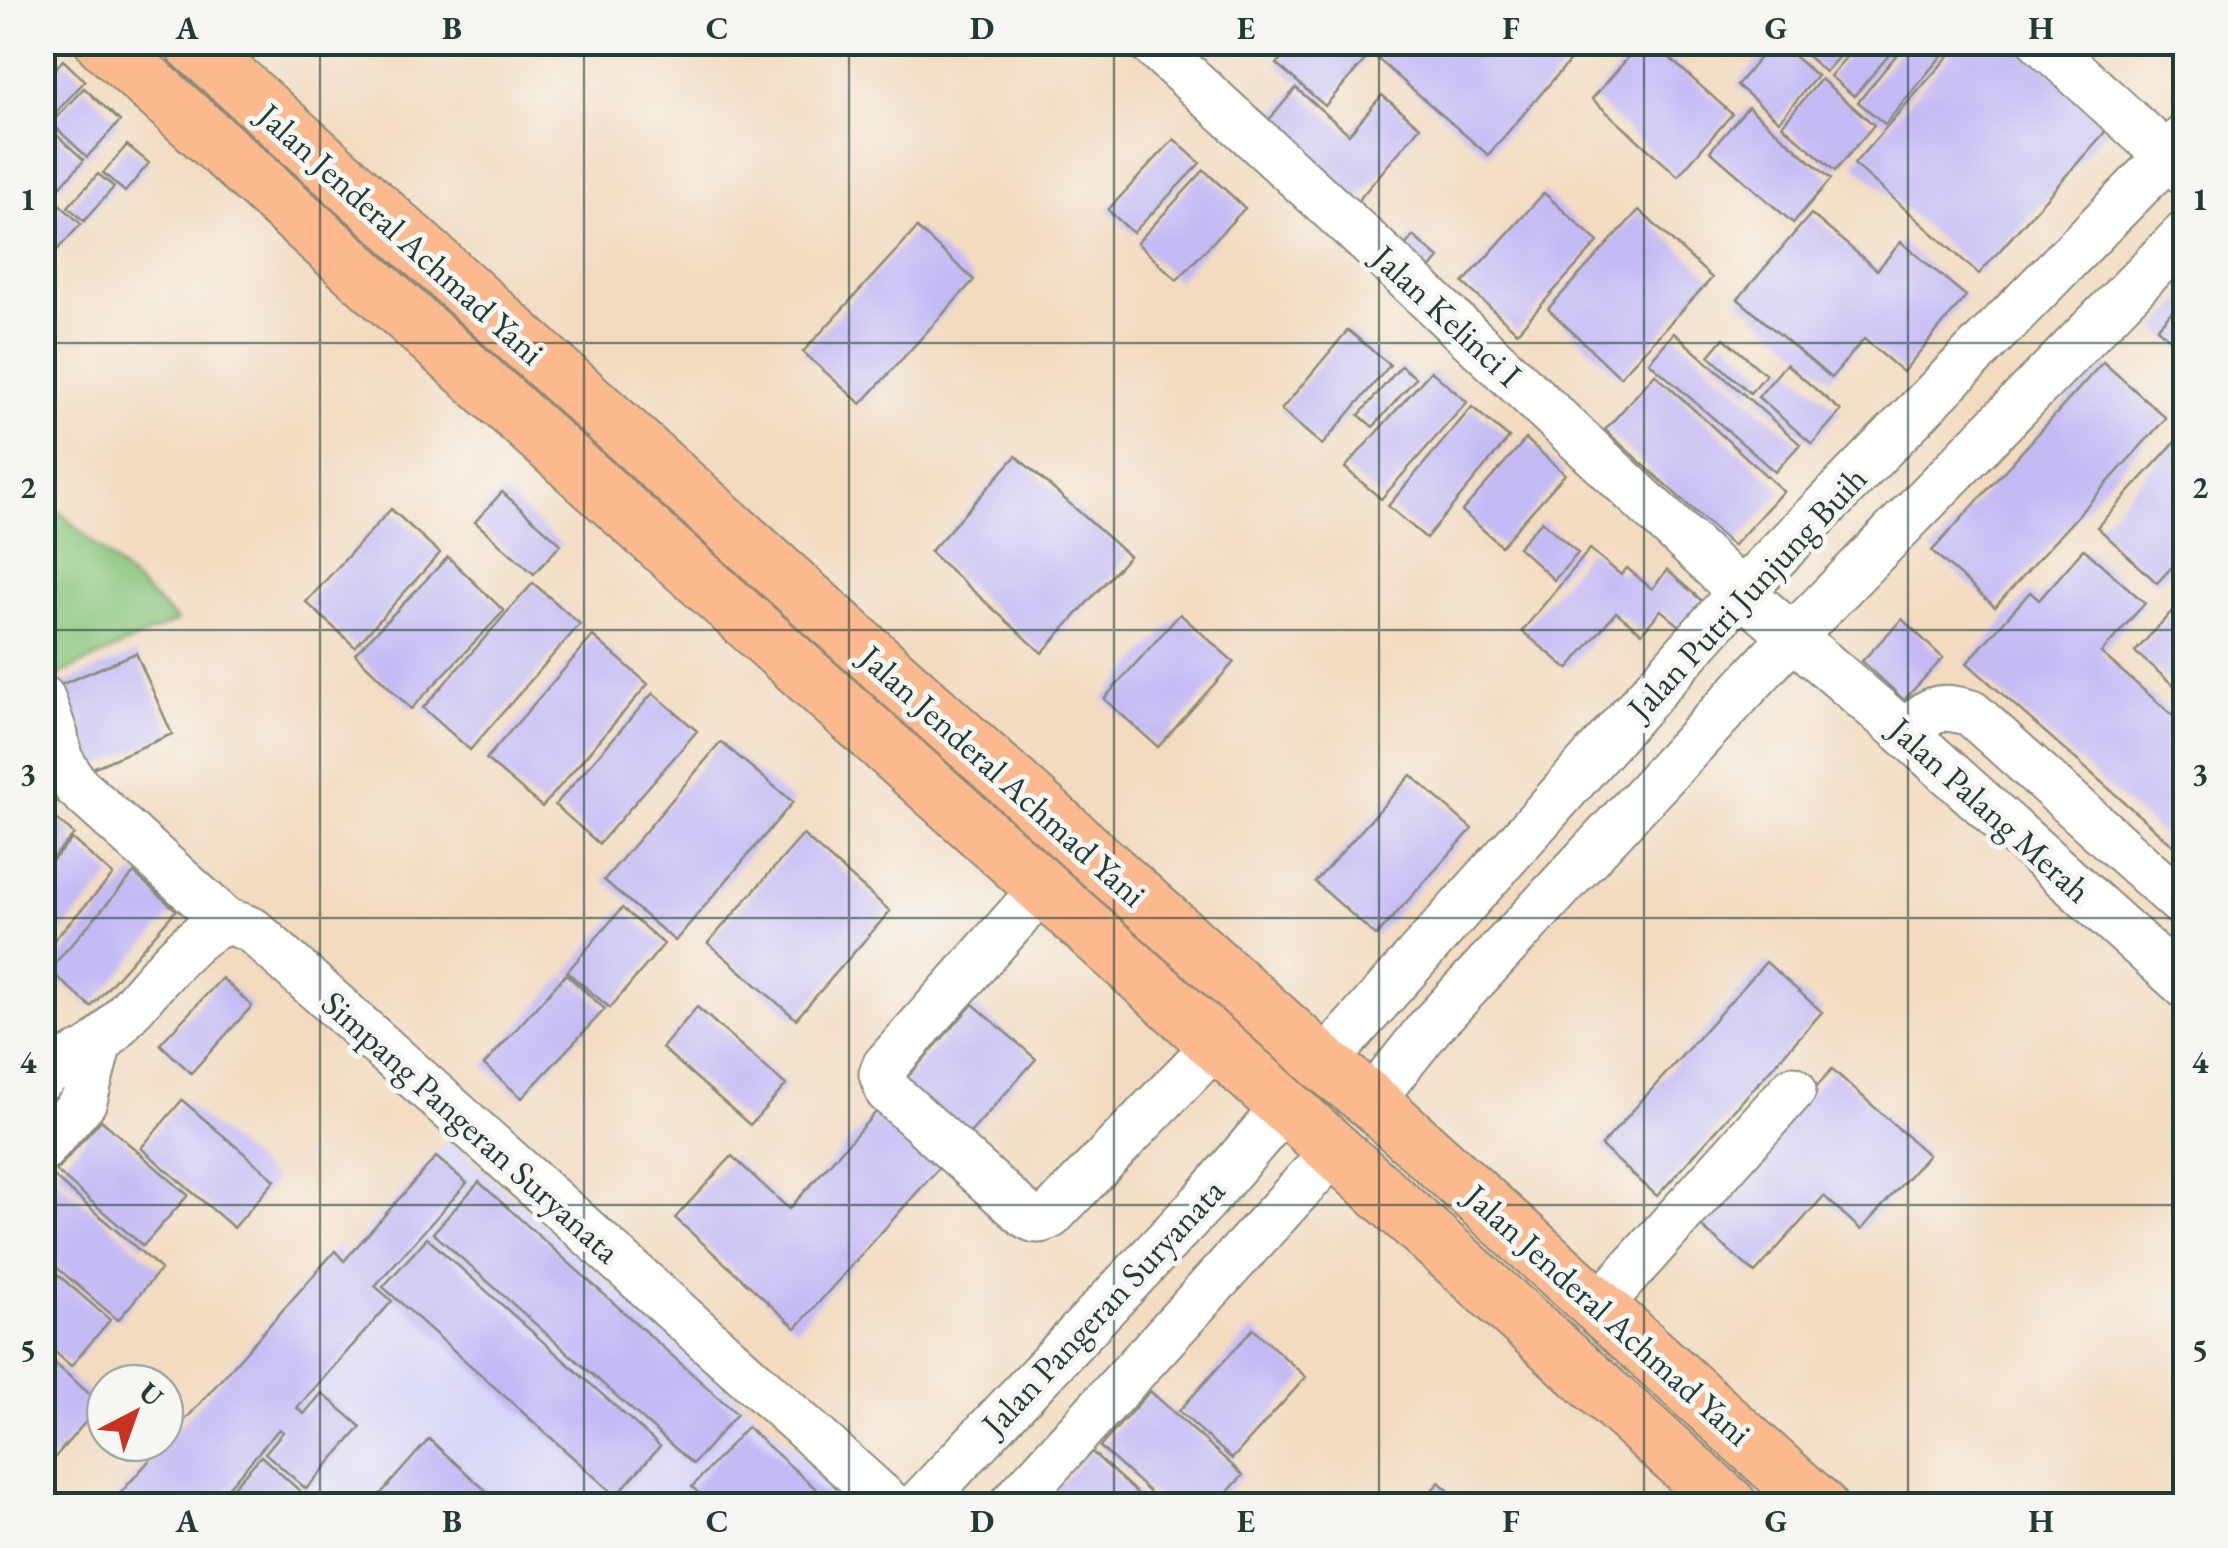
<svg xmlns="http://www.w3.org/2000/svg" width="2228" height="1548" viewBox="0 0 2228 1548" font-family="'EB Garamond',serif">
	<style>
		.built { fill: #d8d7f8 }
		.green { fill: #8ac67c; stroke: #548258; stroke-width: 2.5 }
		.building { fill: #c4baf5 }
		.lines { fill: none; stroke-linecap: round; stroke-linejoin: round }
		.minor-casing { stroke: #898c7a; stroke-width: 49 }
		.highway-casing { stroke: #898c7a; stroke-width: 59 }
		.minor { stroke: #fff; stroke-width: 45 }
		.highway { stroke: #fcba8e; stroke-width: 55 }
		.grid { fill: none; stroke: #1f3d34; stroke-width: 2.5; stroke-opacity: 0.55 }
		.labels { text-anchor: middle; stroke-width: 10; stroke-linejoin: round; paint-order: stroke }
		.street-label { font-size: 35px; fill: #1f3d34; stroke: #f6f6f2 }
		.neatline { fill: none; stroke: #1f3d34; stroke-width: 4 }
		.grid-label { font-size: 32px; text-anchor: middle; font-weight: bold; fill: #1f3d34 }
	</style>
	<rect width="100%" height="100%" fill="#f6f6f2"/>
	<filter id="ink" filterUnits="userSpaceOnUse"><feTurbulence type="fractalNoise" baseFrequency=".01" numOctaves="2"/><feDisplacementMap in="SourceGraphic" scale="20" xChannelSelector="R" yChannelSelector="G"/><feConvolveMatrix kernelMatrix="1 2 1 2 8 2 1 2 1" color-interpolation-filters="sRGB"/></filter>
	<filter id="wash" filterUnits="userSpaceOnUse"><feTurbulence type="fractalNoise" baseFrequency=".0048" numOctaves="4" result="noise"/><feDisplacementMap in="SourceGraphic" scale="40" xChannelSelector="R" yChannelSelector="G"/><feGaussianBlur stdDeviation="2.25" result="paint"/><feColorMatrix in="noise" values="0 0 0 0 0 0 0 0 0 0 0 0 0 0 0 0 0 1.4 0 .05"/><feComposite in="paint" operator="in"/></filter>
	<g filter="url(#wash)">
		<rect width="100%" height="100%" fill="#f3dbbf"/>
		<path class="built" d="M448 1139 858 1505 108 1506 165 1443 336 1245 346 1254Z"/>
		<path class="green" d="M60 512 177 621 49 679 42 670V528Z"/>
		<g id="blocks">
			<path class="building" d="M1295 42H1586L1488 155 1371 53 1325 106 1277 64Z
				M1642 42H1652L1732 114 1678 176 1592 99Z
				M1773 42H1778L1817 76 1779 121 1737 85Z
				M1806 42H1852L1825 72 1800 50Z
				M1859 42H1900L1854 96 1830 76Z
				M1907 42H1953L1885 124 1858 102Z
				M1961 42H2017L2111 125 1979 274 1854 164Z
				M63 60 85 81 42 127V83Z
				M1821 79 1874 125 1835 171 1782 125Z
				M84 88 120 121 87 157 51 123Z
				M1296 88 1349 134 1382 95 1420 127 1350 210 1258 133Z
				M1748 107 1831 179 1793 223 1710 151Z
				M47 126 84 160 61 186 42 169V131Z
				M1174 139 1200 163 1133 233 1108 210Z
				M127 145 149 163 125 192 103 173Z
				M1204 170 1245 208 1177 280 1137 243Z
				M98 174 114 187 84 221 68 207Z
				M42 188 81 224 42 266Z
				M1544 193 1598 242 1517 332 1463 283Z
				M1639 210 1712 278 1620 377 1548 309Z
				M1811 214 1877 270 1901 242 1966 296 1903 372 1864 339 1831 378 1738 299Z
				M917 228 974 280 861 404 803 352Z
				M1413 236 1439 258 1422 278 1396 257Z
				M2186 296V354L2157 328Z
				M1348 330 1390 365 1322 445 1281 410Z
				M1674 333 1800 444 1775 472 1649 362Z
				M1724 338 1766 375 1750 393 1709 356Z
				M2103 362 2166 418 1995 607 1932 551Z
				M1786 364 1841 411 1812 444 1758 397Z
				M1401 366 1416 378 1373 427 1359 415Z
				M1431 371 1467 402 1381 499 1345 468Z
				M1655 374 1783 491 1733 546 1605 430Z
				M1472 407 1509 438 1426 538 1388 506Z
				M1526 439 1565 474 1501 546 1462 511Z
				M2174 443 2186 454V552L2157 583 2097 527Z
				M1016 456 1129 556 1042 653 930 552Z
				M502 492 561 544 534 574 475 522Z
				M391 509 440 553 355 647 306 602Z
				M1542 521 1578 553 1554 580 1518 547Z
				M1590 549 1621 575 1627 568 1652 589 1667 570 1702 601 1681 627 1661 610 1642 633 1616 612 1568 669 1522 631Z
				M2084 549 2145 603 2101 653 2186 727V857L1967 663 2030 592 2039 600Z
				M448 557 504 611 411 709 355 654Z
				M533 583 580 624 470 750 423 708Z
				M2184 598 2186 599V696L2135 652Z
				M1180 614 1234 662 1158 747 1104 699Z
				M1902 619 1943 658 1904 700 1862 661Z
				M593 636 648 684 542 807 486 759Z
				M136 653 172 734 88 770 53 688Z
				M653 693 697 731 599 844 555 805Z
				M721 742 793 802 675 941 604 880Z
				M1411 775 1472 829 1376 936 1315 882Z
				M42 779 62 796 42 819Z
				M52 815 74 834 42 870V825Z
				M803 835 890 911 796 1019 708 943Z
				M72 839 113 875 42 953V872Z
				M134 873 176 910 91 1007 49 970Z
				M622 908 664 944 610 1008 567 972Z
				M1766 962 1822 1012 1657 1196 1601 1146Z
				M566 974 605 1009 522 1098 484 1065Z
				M222 978 252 1006 191 1073 160 1044Z
				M973 1004 1036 1059 796 1328 675 1218 732 1156 789 1209Z
				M697 1007 786 1085 750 1125 662 1048Z
				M1832 1069 1928 1155 1861 1230 1824 1196 1755 1273 1696 1222Z
				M182 1100 275 1180 234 1228 141 1148Z
				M101 1120 188 1195 143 1246 56 1171Z
				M436 1157 467 1183 375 1286 392 1301 297 1408 304 1414 322 1393 361 1427 306 1489 265 1453 283 1432 279 1429 212 1506H109L335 1251 344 1261Z
				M53 1176 161 1269 118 1320 42 1255V1188Z
				M479 1182 737 1414 693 1464 433 1233Z
				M427 1238 660 1446 616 1496 383 1287Z
				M42 1261 110 1320 71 1366 42 1341Z
				M1253 1329 1306 1377 1232 1459 1179 1411Z
				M51 1360 101 1404 42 1472V1371Z
				M1150 1391 1243 1475 1215 1506H1165L1100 1447Z
				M747 1427 835 1506H713L692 1487Z
				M429 1439 503 1506H370Z
				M1091 1451 1151 1506H1040Z
				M261 1456 311 1501 307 1506H216Z
				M1439 1482 1464 1505 1474 1493 1487 1506H1419Z"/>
		</g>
	</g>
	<g filter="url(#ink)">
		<use href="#blocks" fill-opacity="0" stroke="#898c7a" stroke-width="2.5"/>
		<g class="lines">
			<defs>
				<path id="minor" d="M1150 42 1379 252 1741 592 1906 734 2186 986
					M2042 42 2186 173
					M42 698 55 735 59 758 76 786 228 923
					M1906 734C1931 708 1935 703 1971 713L2186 907
					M1042 889 885 1066 882 1074 888 1091 1026 1215C1035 1221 1040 1222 1050 1216L1216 1044
					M1323 1063 1741 592 2166 158 2186 136
					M42 1078C58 1060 85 1058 101 1042 129 1016 193 923 230 923 237 923 246 928 252 930L892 1506
					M1371 1101 1430 1027 1792 637 2186 233
					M42 1149 84 1101 98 1046
					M1598 1307 1793 1089
					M917 1506 1206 1199 1286 1105
					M1011 1506 1335 1150"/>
				<path id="highway" d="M103 42 1730 1506
					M191 42 1323 1063 1371 1101 1819 1506"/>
			</defs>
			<use href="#minor" class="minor-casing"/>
			<use href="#highway" class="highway-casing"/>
			<use href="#minor" class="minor"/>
			<use href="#highway" class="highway"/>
		</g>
	</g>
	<path class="grid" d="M320 42V1506M584 42V1506M849 42V1506M1114 42V1506M1379 42V1506M1644 42V1506M1908 42V1506M42 343H2186M42 630H2186M42 918H2186M42 1205H2186"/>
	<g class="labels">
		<g class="street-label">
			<text transform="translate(401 234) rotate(42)" y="12">Jalan Jenderal Achmad Yani</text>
			<text transform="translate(1447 316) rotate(43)" y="12">Jalan Kelinci I</text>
			<text transform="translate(1747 593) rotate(-47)" y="12">Jalan Putri Junjung Buih</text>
			<text transform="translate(1003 776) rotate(42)" y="12">Jalan Jenderal Achmad Yani</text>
			<text transform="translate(1990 810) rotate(42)" y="12">Jalan Palang Merah</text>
			<text transform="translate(471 1127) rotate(42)" y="12">Simpang Pangeran Suryanata</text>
			<text transform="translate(1103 1307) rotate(-47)" y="12">Jalan Pangeran Suryanata</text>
			<text transform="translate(1608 1315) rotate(42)" y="12">Jalan Jenderal Achmad Yani</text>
		</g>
	</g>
	<rect width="2228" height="1548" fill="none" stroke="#f6f6f2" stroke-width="110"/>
	<g transform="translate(135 1413) rotate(41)"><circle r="48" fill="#f6f6f2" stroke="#a0aca6" stroke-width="2.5"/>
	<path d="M0-8L18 38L0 25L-18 38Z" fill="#c8321e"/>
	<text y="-15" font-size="28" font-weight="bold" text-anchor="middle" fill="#1f3d34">U</text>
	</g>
	<rect x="55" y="55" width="2118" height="1438" class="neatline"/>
	<g class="grid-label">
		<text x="187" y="39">A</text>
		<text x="452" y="39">B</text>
		<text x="717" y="39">C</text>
		<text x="982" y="39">D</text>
		<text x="1246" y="39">E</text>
		<text x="1511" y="39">F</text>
		<text x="1776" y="39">G</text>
		<text x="2041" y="39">H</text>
		<text x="28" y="210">1</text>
		<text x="2200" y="210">1</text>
		<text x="28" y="498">2</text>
		<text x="2200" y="498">2</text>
		<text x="28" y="785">3</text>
		<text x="2200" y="785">3</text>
		<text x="28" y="1073">4</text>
		<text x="2200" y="1073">4</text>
		<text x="28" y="1361">5</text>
		<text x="2200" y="1361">5</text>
		<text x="187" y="1532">A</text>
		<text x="452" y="1532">B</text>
		<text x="717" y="1532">C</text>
		<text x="982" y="1532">D</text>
		<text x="1246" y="1532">E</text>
		<text x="1511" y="1532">F</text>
		<text x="1776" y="1532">G</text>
		<text x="2041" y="1532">H</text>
	</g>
</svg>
